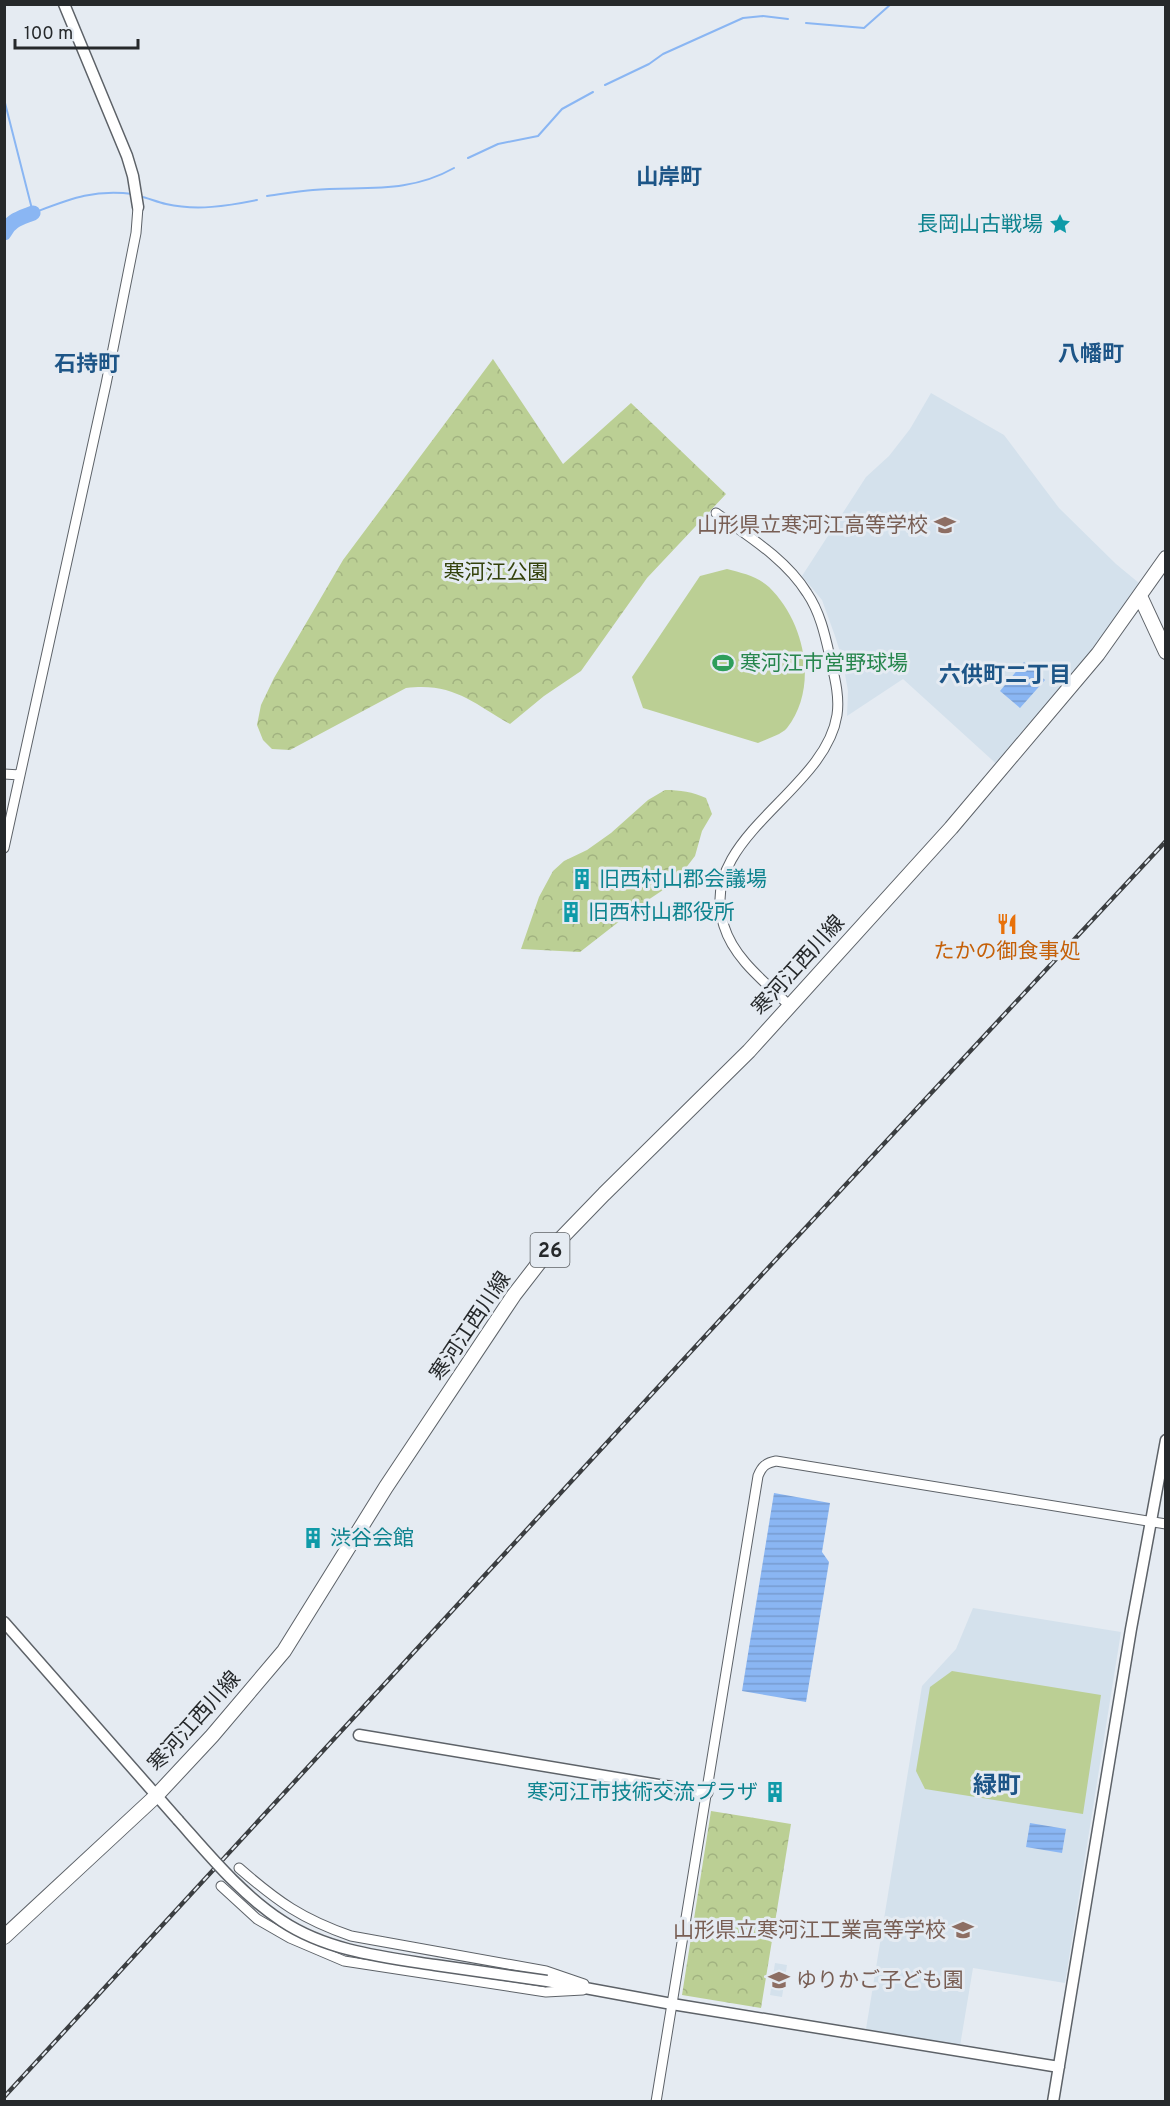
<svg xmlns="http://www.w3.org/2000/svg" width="1170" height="2106" viewBox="0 0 1170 2106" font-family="Overpass,'Noto Sans JP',sans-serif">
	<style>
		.built { fill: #d4e1ec }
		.park { fill: url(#park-crowns) }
		.pitch { fill: #bbcf94 }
		.water { fill: url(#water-rules) }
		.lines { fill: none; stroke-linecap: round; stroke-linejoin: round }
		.stream { stroke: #8ab6f3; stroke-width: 2 }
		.river { stroke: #8ab6f3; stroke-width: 15 }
		.minor-casing { stroke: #5d6268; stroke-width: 11 }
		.tertiary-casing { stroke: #5d6268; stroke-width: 13 }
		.primary-casing { stroke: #5d6268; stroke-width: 16 }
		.minor { stroke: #fff; stroke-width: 9 }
		.tertiary { stroke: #fff; stroke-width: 10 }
		.primary { stroke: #fff; stroke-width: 14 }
		.rail-casing { stroke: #3b3e41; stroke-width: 4.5 }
		.rail { stroke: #e5ebf2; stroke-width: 2; stroke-dasharray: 7; stroke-linecap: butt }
		.tertiary-bridge-casing { stroke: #5d6268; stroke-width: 13; stroke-linecap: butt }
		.tertiary-bridge { stroke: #fff; stroke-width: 10 }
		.labels { text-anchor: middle; stroke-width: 6; stroke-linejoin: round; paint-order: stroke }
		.shield { fill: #e5ebf2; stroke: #5f6367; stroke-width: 1.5 }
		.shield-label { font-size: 20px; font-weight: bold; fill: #26292b }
		.culture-label { font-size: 21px; fill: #0d838f; stroke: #e5ebf2; text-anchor: start }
		.education-label { font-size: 21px; fill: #785e54; stroke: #e5ebf2; text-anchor: end }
		.park-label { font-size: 21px; fill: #34420c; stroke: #e5ebf2 }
		.leisure-label { font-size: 21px; fill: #27864d; stroke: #e5ebf2; text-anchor: start }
		.food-label { font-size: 21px; fill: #c56008; stroke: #e5ebf2 }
		.street-label { font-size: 21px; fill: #26292b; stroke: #e5ebf2 }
		.neighbourhood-label { font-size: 22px; font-weight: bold; fill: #1d5587; stroke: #e5ebf2 }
		.quarter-label { font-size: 24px; font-weight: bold; fill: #1d5587; stroke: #e5ebf2 }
	</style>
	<defs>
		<pattern id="park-crowns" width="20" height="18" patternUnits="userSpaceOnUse" patternTransform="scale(1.5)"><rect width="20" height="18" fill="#bbcf94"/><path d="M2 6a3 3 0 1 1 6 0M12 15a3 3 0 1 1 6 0" fill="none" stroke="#a1b280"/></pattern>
		<pattern id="water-rules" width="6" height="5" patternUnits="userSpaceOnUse" patternTransform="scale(1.5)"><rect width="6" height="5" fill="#8ab6f3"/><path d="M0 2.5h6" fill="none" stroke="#779cd0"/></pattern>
	</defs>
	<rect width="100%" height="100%" fill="#e5ebf2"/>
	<path class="built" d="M931 393 1004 435 1059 508 1116 564 1145 588 1002 769 903 679 847 716 848 691 842 658 835 636 822 600 802 576 866 477 889 456 910 429Z
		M973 1608 1121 1632 1065 1983 973 1968 960 2046 866 2029 922 1686 956 1649Z
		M775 1963 787 1965 782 1997 770 1995Z"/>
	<path class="park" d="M493 359 563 464 631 403 726 494 647 578 581 671 544 696 510 724C472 702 452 682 406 688L290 750 272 749 263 740 257 725 261 705 274 678 343 560Z
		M665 790C680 790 693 792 706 798L712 814 702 831 695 856 675 882 639 906 580 952 521 949 539 897 553 871 564 861 587 850 611 833 648 800Z
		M711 1811 791 1824 761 2008 682 1995Z"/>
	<path class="pitch" d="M727 569C742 573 757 576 769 587 805 622 819 687 787 728 781 735 766 739 758 743L643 708 632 677 700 576Z
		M952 1671 1101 1695 1083 1814 925 1789 916 1771 930 1687Z"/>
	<path class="water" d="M1024 662 1045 680 1020 708 1000 691Z
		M774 1493 830 1503 822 1552 829 1562 806 1702 742 1691Z
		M1030 1823 1066 1829 1062 1853 1026 1847Z"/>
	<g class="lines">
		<path class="stream" d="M806 23 864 28 891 4
			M605 85 649 64 663 54 743 18 763 16 788 19
			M4 99 33 213C70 199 93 189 133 194
			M468 158 498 144 538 136 562 109 593 92
			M139 196C148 198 157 202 166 204 197 211 227 206 257 200
			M267 196C283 194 298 191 313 190 364 186 408 194 454 168"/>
		<path class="river" d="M4 233C10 220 21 218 33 213"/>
		<defs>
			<path id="minor" d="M716 513C748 536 786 559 807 593 820 612 825 635 830 657 834 675 840 696 837 715 825 793 695 838 724 926 734 959 766 983 790 1006
				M4 774 20 775
				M4 848 106 384 136 233 138 207
				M239 1868C278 1902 302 1919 351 1936L546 1971 584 1984
				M221 1886 257 1919 290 1938 344 1961 546 1992 583 1990
				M656 2102 758 1476C762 1466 766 1463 776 1461L1166 1524"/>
			<path id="tertiary" d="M64 4 127 156 133 176 138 207
				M4 1622 178 1820
				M359 1735 707 1793
				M547 1981 672 2004 1059 2067
				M1053 2102 1131 1629 1166 1440"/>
			<path id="primary" d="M1140 596 1166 652
				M4 1937 156 1796 212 1736 284 1651 386 1487 514 1295 545 1255 604 1194 749 1051 951 828 1098 654 1166 558"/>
		</defs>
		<use href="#minor" class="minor-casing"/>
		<use href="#tertiary" class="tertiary-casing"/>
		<use href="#primary" class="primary-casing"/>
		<use href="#minor" class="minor"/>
		<use href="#tertiary" class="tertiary"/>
		<use href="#primary" class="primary"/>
		<defs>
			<path id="rail" d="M4 2097 755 1282 1166 841"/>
		</defs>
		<use href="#rail" class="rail-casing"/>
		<use href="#rail" class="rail"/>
		<defs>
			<path id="tertiary-bridge" d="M178 1820C210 1856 241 1894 282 1921 327 1951 383 1957 435 1965 472 1970 510 1976 547 1981"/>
		</defs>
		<use href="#tertiary-bridge" class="tertiary-bridge-casing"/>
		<use href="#tertiary-bridge" class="tertiary-bridge"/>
	</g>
	<defs>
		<symbol id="sight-bare" viewBox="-9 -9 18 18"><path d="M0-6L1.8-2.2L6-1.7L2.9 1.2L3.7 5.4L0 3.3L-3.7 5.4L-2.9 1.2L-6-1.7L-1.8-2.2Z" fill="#0f9aa8" stroke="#e5ebf2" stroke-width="2.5" paint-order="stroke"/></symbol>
		<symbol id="school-bare" viewBox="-9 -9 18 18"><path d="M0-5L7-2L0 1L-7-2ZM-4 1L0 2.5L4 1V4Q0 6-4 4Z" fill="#8d6e63" stroke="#e5ebf2" stroke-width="2.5" paint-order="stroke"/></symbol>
		<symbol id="stadium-bare" viewBox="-9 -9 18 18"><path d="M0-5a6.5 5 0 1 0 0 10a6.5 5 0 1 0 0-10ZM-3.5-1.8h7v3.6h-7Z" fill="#2e9e5b" stroke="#e5ebf2" stroke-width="2.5" paint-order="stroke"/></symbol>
		<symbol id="building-bare" viewBox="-9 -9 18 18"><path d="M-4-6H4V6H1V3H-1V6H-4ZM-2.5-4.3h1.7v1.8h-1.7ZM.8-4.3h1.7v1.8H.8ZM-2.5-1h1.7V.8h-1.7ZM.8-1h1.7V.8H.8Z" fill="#0f9aa8" stroke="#e5ebf2" stroke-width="2.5" paint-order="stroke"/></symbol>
		<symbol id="restaurant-bare" viewBox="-9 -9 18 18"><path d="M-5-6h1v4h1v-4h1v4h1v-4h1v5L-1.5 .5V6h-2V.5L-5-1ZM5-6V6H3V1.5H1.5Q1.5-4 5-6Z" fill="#e8710a" stroke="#e5ebf2" stroke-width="2.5" paint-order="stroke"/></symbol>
	</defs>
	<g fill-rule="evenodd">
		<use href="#sight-bare" x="1045" y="209" width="30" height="30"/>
		<use href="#school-bare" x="930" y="510" width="30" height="30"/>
		<use href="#stadium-bare" x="708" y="648" width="30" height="30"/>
		<use href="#building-bare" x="567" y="864" width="30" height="30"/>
		<use href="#building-bare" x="556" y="897" width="30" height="30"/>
		<use href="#restaurant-bare" x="992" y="909" width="30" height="30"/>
		<use href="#building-bare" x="298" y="1523" width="30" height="30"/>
		<use href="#building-bare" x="760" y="1777" width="30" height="30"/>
		<use href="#school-bare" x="948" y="1915" width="30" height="30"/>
		<use href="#school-bare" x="764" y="1965" width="30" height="30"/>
	</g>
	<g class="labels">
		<rect class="shield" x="530.5" y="1233" width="39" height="34" rx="4.5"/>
		<g class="shield-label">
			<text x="550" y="1257">26</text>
		</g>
		<g class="culture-label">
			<text x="1043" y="231" text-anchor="end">長岡山古戦場</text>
			<text x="599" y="886">旧西村山郡会議場</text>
			<text x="588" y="919">旧西村山郡役所</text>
			<text x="330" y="1545">渋谷会館</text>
			<text x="758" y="1799" text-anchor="end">寒河江市技術交流プラザ</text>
		</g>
		<g class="education-label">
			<text x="928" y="532">山形県立寒河江高等学校</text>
			<text x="946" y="1937">山形県立寒河江工業高等学校</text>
			<text x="796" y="1987" text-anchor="start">ゆりかご子ども園</text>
		</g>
		<g class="park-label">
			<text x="496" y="579">寒河江公園</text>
		</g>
		<g class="leisure-label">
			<text x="740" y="670">寒河江市営野球場</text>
		</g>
		<g class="food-label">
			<text x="1007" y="958">たかの御食事処</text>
		</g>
		<g class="street-label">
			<text transform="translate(798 965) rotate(-48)" y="7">寒河江西川線</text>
			<text transform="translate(470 1326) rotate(-56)" y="7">寒河江西川線</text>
			<text transform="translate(194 1721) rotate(-48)" y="7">寒河江西川線</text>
		</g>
		<g class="neighbourhood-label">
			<text x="669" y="184">山岸町</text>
			<text x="1091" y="361">八幡町</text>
			<text x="87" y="371">石持町</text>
			<text x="1005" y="682">六供町二丁目</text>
		</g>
		<g class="quarter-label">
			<text x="997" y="1793">緑町</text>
		</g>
	</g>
	<rect width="1170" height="2106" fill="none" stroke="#26292b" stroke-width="12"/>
	<path d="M15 39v9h123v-9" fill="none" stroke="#26292b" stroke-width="3"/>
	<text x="24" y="39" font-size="18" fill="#26292b" stroke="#e5ebf2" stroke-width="4.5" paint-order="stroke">100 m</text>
</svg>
